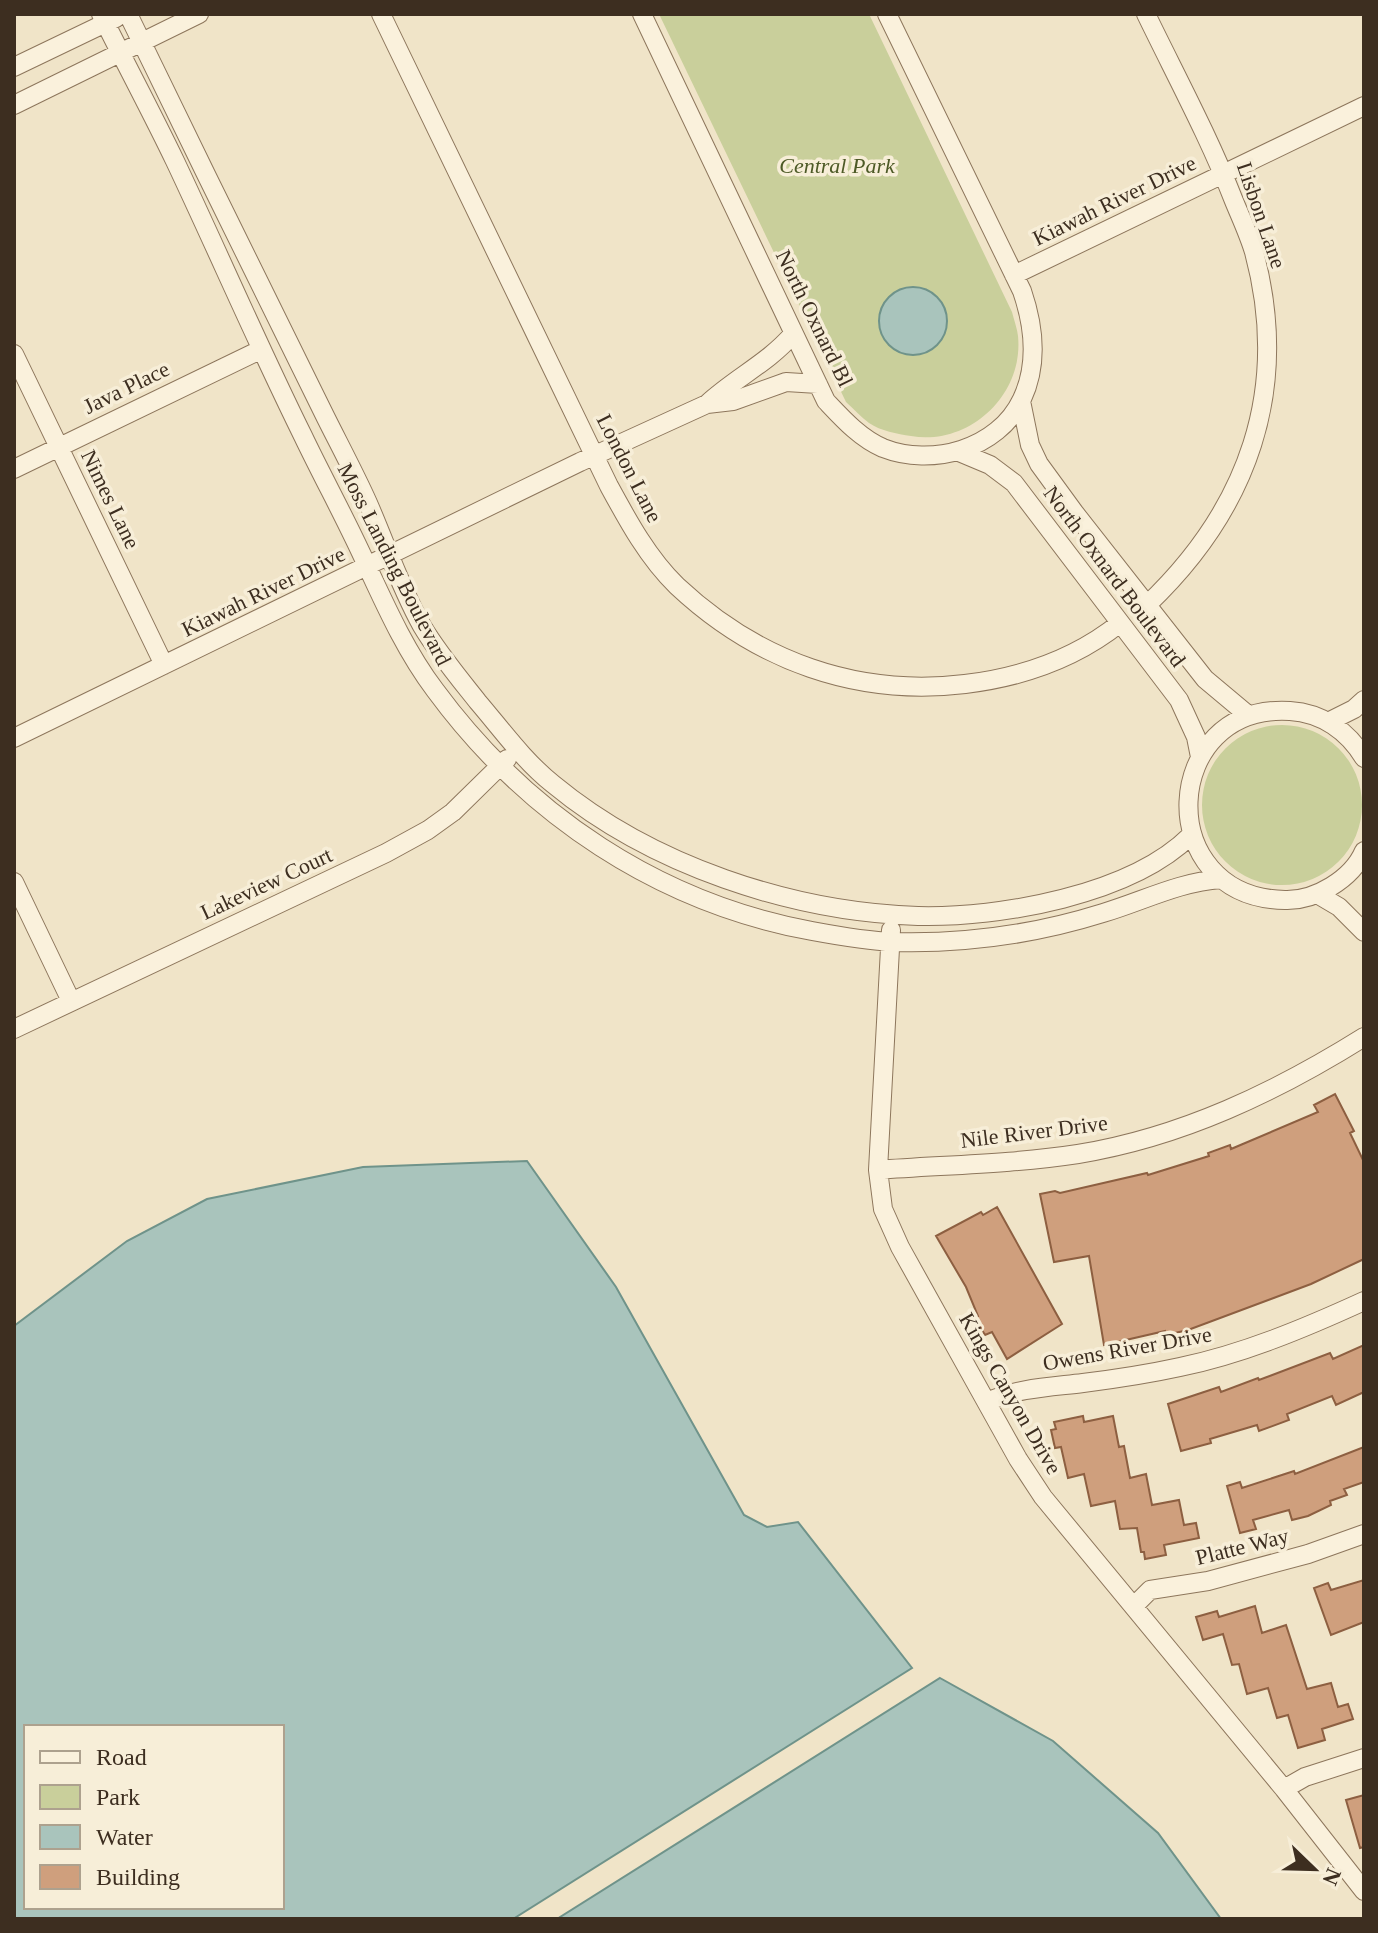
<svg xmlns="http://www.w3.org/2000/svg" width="1378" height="1933" viewBox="0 0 1378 1933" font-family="Georgia,serif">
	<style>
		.green { fill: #c9cf9b }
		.water { fill: #a9c4bc; stroke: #6f938a; stroke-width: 2; fill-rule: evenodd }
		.building { fill: #cf9f7d; stroke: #8d5f41; stroke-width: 2 }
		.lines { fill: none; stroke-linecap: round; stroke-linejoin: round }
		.minor-casing { stroke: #8d765c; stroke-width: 20 }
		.minor { stroke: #faf1dc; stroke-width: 18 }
		.labels { text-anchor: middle; stroke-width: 7; stroke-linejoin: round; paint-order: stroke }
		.park-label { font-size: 22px; font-style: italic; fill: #4d5a26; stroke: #f7eed8 }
		.street-label { font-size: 22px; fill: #3d2e20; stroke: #f7eed8 }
	</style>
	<rect width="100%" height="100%" fill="#f0e4c8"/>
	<path class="green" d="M659 14H869L1012 312C1014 320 1017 328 1018 336 1024 396 968 446 911 436 897 434 881 431 869 423 861 417 854 409 846 402Z
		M1202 805a80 80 0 1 1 160 0a80 80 0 1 1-160 0Z"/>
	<path class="water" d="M879 321a34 34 0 1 1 68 0a34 34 0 1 1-68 0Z
		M527 1161 616 1287 744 1515 767 1527 798 1522 912 1668 513 1919H14V1326L127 1241 207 1199 363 1167ZM26 1727H282V1907H26Z
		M940 1678 1053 1741 1158 1833 1221 1919H557Z"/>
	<path class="building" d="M1335 1094 1354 1131 1350 1133 1364 1162V1259L1311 1284 1188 1330 1166 1335 1165 1331 1104 1345 1089 1256 1054 1262 1040 1194 1055 1191 1060 1193 1147 1173 1148 1175 1209 1156 1208 1153 1230 1145 1231 1149 1318 1112 1314 1105Z
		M997 1207 1062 1324 1007 1359 992 1332 985 1335 975 1318 978 1316 966 1287 936 1236 981 1212 983 1215Z
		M1364 1345V1392L1336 1405 1332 1396 1287 1414 1289 1420 1259 1431 1257 1425 1210 1439 1211 1443 1181 1451 1168 1404 1219 1387 1221 1392 1258 1378 1259 1380 1330 1353 1333 1359Z
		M1083 1416 1084 1422 1113 1416 1119 1447 1124 1446 1130 1478 1146 1474 1152 1505 1179 1500 1184 1525 1196 1523 1199 1538 1164 1545 1166 1555 1145 1559 1144 1552H1141L1137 1528 1120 1529 1115 1501 1091 1506 1084 1474 1068 1478 1061 1447 1055 1448 1051 1430 1056 1429 1054 1422Z
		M1364 1447V1482L1344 1489 1347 1495 1330 1501 1331 1505 1308 1516 1292 1520 1289 1510 1253 1520 1256 1529 1240 1533 1227 1486 1240 1482 1242 1488 1294 1471 1295 1474Z
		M1364 1580V1622L1331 1635 1314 1588 1328 1583 1331 1590Z
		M1255 1606 1262 1633 1286 1625 1307 1689 1331 1683 1338 1707 1348 1704 1353 1719 1322 1729 1325 1740 1298 1748 1288 1715 1277 1718 1268 1688 1247 1694 1239 1664 1232 1665 1223 1634 1203 1640 1196 1617 1217 1611 1219 1617Z
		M1364 1795V1847L1360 1848 1346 1800Z"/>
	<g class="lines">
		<defs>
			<path id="minor" d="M101 14C125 63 151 111 175 161 218 252 258 345 303 436 324 480 348 523 368 568 387 609 407 653 435 690 527 815 659 903 812 931 839 936 866 941 893 942 964 944 1036 934 1103 913 1143 901 1179 882 1221 879
				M128 14C193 149 260 284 326 418 340 446 355 474 368 503 386 544 400 587 422 626 438 653 459 678 478 702 502 730 524 761 553 784 651 865 791 912 918 916 1000 918 1131 895 1191 835
				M381 14 609 486C628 521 648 558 677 586 757 661 857 697 965 684 1023 677 1075 659 1120 623
				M642 14 826 401C843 419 860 438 883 448 931 467 998 450 1022 399 1038 365 1034 326 1022 291L887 14
				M1146 14C1176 76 1209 137 1234 201 1241 218 1249 235 1254 252 1291 390 1248 509 1147 605
				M14 67 116 18
				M14 105 199 14
				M1014 275 1364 106
				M14 354 164 665
				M1021 401 1030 445 1039 464 1074 512 1205 679 1248 715
				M707 404C735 378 768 363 793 334
				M959 452 990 465 1014 483 1179 700 1196 737 1200 757
				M14 469 260 350
				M1328 722 1354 709 1364 700
				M14 738 580 462 707 404 733 401 786 382 818 384
				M1364 758C1348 731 1322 713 1290 711 1160 703 1151 898 1285 900 1315 901 1352 879 1364 851
				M14 882 71 1001
				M1317 894 1339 907 1364 932
				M891 930 878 1170 883 1209 900 1247 1018 1459 1043 1497 1284 1789 1364 1891
				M14 1029 386 853 428 830 453 812 507 759
				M878 1170C944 1165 1012 1164 1078 1154 1182 1137 1276 1092 1364 1037
				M987 1402C1017 1388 1050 1387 1083 1383 1115 1379 1148 1374 1180 1367 1243 1354 1305 1328 1364 1301
				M1134 1606 1150 1590 1208 1581 1308 1554 1364 1534
				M1284 1789 1305 1777 1364 1758"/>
		</defs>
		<use href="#minor" class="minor-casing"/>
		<use href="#minor" class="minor"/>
	</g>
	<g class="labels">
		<g class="park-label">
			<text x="837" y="173">Central Park</text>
		</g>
		<g class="street-label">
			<text transform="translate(1114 200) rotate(-26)" y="8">Kiawah River Drive</text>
			<text transform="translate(1262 215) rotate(71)" y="8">Lisbon Lane</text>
			<text transform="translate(815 318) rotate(64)" y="8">North Oxnard Bl</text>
			<text transform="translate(126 387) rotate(-26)" y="8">Java Place</text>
			<text transform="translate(630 468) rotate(63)" y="8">London Lane</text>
			<text transform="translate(111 499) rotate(64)" y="8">Nimes Lane</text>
			<text transform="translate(395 564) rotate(63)" y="8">Moss Landing Boulevard</text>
			<text transform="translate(1115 576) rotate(53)" y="8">North Oxnard Boulevard</text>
			<text transform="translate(263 591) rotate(-26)" y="8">Kiawah River Drive</text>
			<text transform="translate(266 883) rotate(-25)" y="8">Lakeview Court</text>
			<text transform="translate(1034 1131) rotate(-7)" y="8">Nile River Drive</text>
			<text transform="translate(1127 1348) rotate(-10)" y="8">Owens River Drive</text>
			<text transform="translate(1011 1393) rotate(60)" y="8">Kings Canyon Drive</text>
			<text transform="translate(1242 1546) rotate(-14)" y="8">Platte Way</text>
		</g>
	</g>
	<rect width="1378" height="1933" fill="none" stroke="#3d2e20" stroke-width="32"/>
	<rect x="24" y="1725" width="260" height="184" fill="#f7eed8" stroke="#ada18e" stroke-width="2"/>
	<rect x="40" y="1751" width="40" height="12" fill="#faf1dc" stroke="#ada18e" stroke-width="2"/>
	<text x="96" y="1765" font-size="24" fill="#3d2e20">Road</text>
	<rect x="40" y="1785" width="40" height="24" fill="#c9cf9b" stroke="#ada18e" stroke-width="2"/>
	<text x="96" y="1805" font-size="24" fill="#3d2e20">Park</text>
	<rect x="40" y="1825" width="40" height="24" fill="#a9c4bc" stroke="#ada18e" stroke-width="2"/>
	<text x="96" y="1845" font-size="24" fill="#3d2e20">Water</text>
	<rect x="40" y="1865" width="40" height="24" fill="#cf9f7d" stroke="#ada18e" stroke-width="2"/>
	<text x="96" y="1885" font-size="24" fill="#3d2e20">Building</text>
	<g transform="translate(1314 1869) rotate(113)" stroke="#f7eed8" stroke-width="6" paint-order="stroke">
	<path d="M0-6L14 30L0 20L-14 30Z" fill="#3d2e20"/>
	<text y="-12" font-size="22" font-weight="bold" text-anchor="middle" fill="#3d2e20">N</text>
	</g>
</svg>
